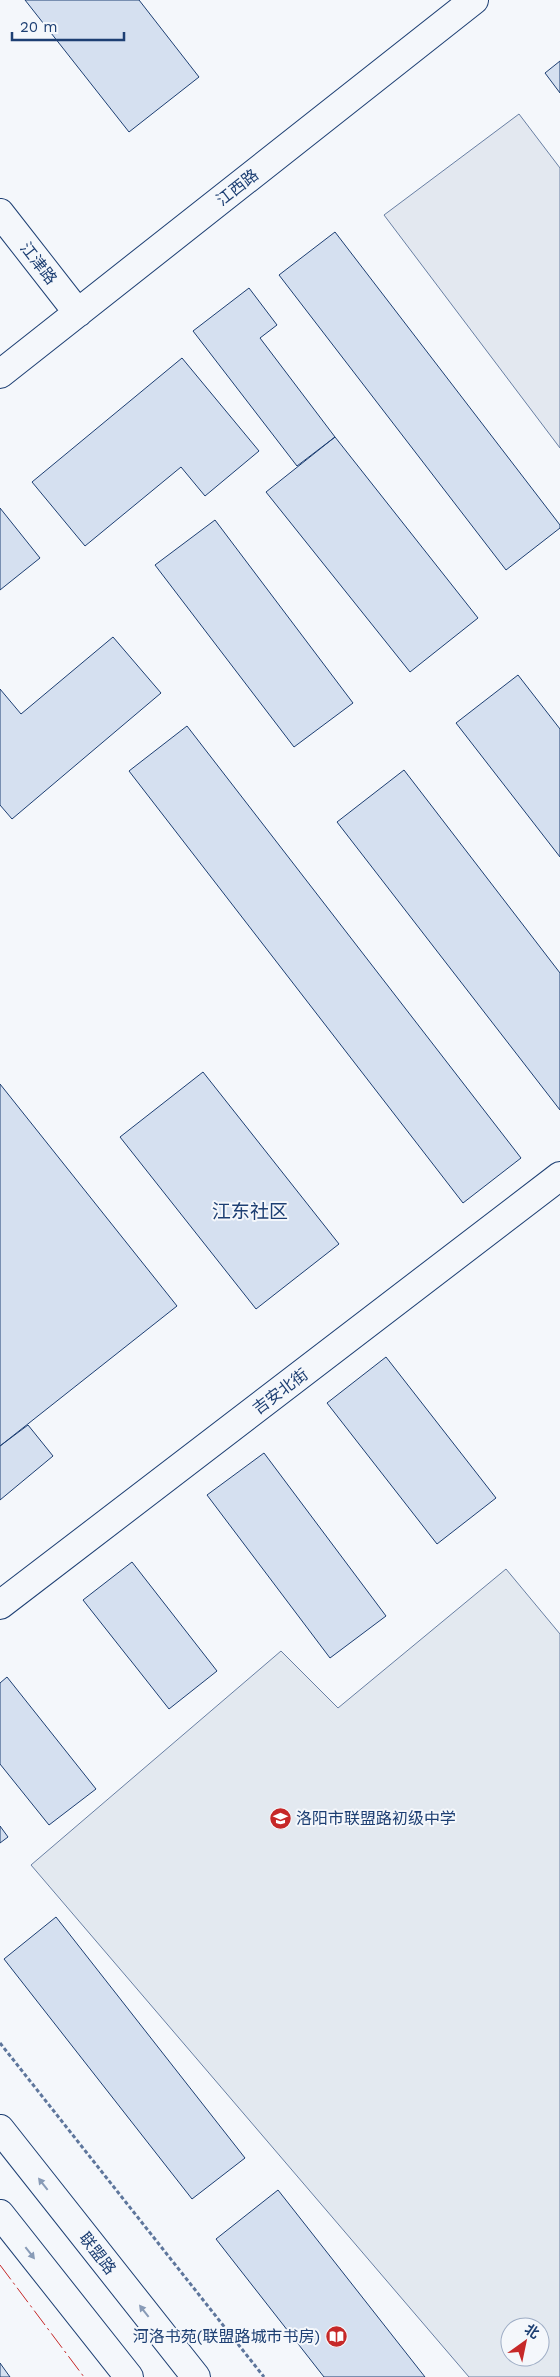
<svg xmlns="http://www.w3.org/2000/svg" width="560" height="2377" viewBox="0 0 560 2377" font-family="'Work Sans','Noto Sans SC',sans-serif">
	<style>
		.green { fill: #e3e9f0; stroke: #687fa3; fill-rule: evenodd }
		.parking { fill: #e3e8f0; stroke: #687fa3 }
		.building { fill: #d5e0f0; stroke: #1d3f73 }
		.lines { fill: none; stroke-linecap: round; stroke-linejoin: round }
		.street-casing { stroke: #1d3f73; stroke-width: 30 }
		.secondary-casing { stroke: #1d3f73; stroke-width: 30 }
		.path { stroke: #5e769c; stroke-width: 3; stroke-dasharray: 4 2.5; stroke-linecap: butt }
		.street { stroke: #f4f7fb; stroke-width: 28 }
		.secondary { stroke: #f4f7fb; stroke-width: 28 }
		.power { stroke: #c62828; stroke-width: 1; stroke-dasharray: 18 4 2.5 4; stroke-linecap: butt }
		.oneway { fill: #889bb7 }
		.labels { text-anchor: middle; stroke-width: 4; stroke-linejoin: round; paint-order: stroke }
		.street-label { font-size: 16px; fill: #1d3f73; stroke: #f4f7fb }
		.poi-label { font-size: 16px; fill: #1d3f73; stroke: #f4f7fb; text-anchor: start }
		.quarter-label { font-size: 19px; fill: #1d3f73; stroke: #f4f7fb }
	</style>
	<rect width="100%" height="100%" fill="#f4f7fb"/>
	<path class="green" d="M506 1569 560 1634V2377H469L31 1865 281 1651 338 1708ZM510 2327H540V2357H510Z"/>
	<path class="parking" d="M519 114 560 168V448L384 215Z"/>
	<path class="building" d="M25 0H139L199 77 129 132Z
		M560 61V93L545 73Z
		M335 232 560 525V528L506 570 279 275Z
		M249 288 277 325 260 338 335 437 297 466 193 331Z
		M182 358 259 451 205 496 181 467 85 546 32 482Z
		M335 437 478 618 410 672 266 492Z
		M0 508 40 558 0 590Z
		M215 520 353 703 294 747 155 565Z
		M113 637 161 693 12 819 0 805V689L21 714Z
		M518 675 560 729V857L456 723Z
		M187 726 521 1158 463 1203 129 771Z
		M404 770 560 973V1110L337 822Z
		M203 1072 339 1244 256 1309 120 1137Z
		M0 1084 177 1306 0 1446Z
		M386 1357 496 1498 437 1544 327 1403Z
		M28 1425 53 1456 0 1500V1446Z
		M264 1453 386 1616 330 1658 207 1495Z
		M132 1562 217 1671 169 1709 83 1600Z
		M7 1677 96 1789 49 1825 0 1764V1683Z
		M0 1826 8 1837 0 1843Z
		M56 1917 245 2158 192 2199 4 1959Z
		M278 2190 425 2377H324L216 2239Z
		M0 2363 10 2377H0Z"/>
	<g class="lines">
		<defs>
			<path id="street" d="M0 213 78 313
				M0 374 474 0
				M0 1605 560 1176"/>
			<path id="secondary" d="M0 2129 196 2377
				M0 2214 129 2377"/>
		</defs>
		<use href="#street" class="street-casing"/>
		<use href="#secondary" class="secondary-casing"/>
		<path class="path" d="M0 2043 264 2377"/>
		<use href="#street" class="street"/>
		<use href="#secondary" class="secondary"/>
		<path class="power" d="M0 2265 84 2377"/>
	</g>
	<defs><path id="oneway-solid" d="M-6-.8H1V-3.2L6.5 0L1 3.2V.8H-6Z" transform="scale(1.25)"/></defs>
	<g class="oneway">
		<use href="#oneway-solid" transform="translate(43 2184) rotate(-128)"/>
		<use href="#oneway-solid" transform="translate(30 2253) rotate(52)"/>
		<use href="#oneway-solid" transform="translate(144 2311) rotate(-128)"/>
	</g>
	<defs>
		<symbol id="school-disc" viewBox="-11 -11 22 22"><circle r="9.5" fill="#c62828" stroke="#f4f7fb"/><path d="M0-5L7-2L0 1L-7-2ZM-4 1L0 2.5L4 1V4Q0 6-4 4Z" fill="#fff"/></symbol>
		<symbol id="library-disc" viewBox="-11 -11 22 22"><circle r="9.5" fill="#c62828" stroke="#f4f7fb"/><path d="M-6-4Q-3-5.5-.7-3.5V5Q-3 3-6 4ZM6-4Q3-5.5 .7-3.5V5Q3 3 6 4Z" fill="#fff"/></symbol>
	</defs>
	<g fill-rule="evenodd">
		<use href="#school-disc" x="268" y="1806" width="25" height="25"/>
		<use href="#library-disc" x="324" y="2324" width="25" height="25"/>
	</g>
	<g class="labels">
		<g class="street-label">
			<text transform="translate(237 187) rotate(-38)" y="6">江西路</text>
			<text transform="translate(39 263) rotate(52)" y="6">江津路</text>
			<text transform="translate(280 1391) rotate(-37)" y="6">吉安北街</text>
			<text transform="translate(98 2253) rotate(52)" y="6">联盟路</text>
		</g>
		<g class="poi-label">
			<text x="296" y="1824">洛阳市联盟路初级中学</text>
			<text x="320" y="2342" text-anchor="end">河洛书苑(联盟路城市书房)</text>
		</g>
		<g class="quarter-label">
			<text x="250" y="1218">江东社区</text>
		</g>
	</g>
	<g transform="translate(525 2342) rotate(33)"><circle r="24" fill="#f4f7fb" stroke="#9eadc5"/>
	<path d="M0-4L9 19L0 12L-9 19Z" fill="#c62828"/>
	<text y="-8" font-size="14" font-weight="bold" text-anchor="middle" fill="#1d3f73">北</text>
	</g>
	<path d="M12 32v8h112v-8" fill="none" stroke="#1d3f73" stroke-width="2.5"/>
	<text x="20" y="32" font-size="15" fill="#1d3f73" stroke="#f4f7fb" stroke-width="4" paint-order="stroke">20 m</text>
</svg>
